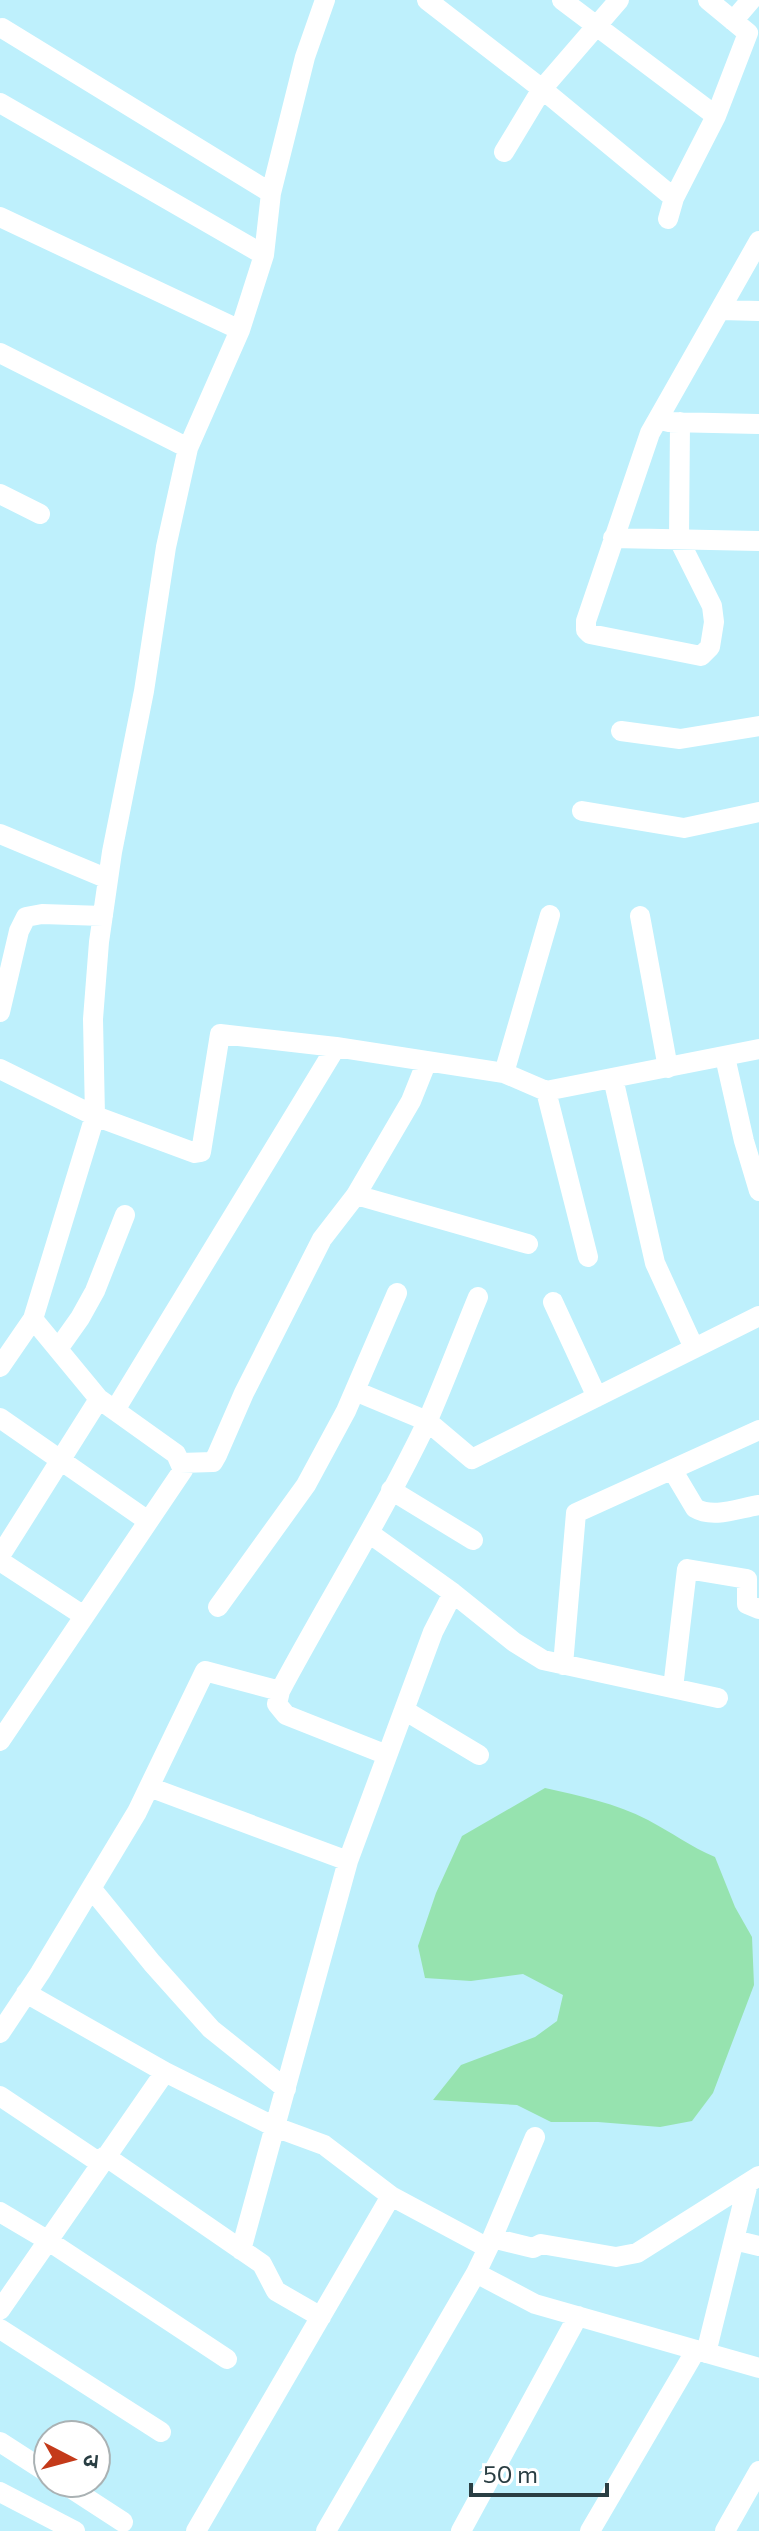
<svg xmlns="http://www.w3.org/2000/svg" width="759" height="2531" viewBox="0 0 759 2531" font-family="Commissioner,'Noto Sans Devanagari',sans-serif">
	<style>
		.water { fill: #96e3af }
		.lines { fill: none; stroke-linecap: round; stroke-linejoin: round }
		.street { stroke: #fff; stroke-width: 20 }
	</style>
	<rect width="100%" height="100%" fill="#bef0fc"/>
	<path class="water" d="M545 1788C581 1796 615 1803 648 1820 671 1832 691 1847 715 1857L735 1907 752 1937 754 1985 713 2093 692 2121 660 2127 598 2122H551L517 2105 433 2100 461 2065 535 2037 557 2021 563 1995 523 1974 471 1981 425 1978 418 1946 436 1893 462 1836Z"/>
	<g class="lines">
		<path class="street" d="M427 0 542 89 674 198
			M562 0 716 116 674 198 668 219
			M708 0 748 33 716 116
			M733 21 751 0
			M2 28 271 193
			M0 103 264 255
			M504 152 542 89 619 0
			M0 217 240 330
			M721 310 759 311
			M0 353 188 448
			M668 422 759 424
			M680 422 679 540 712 606 714 622 710 647 701 656 590 634 586 630V621L650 433 759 241
			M0 494 40 514
			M613 538 759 541
			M621 731 680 739 759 726
			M582 811 684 828 759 812
			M0 834 108 879
			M640 916 668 1068
			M0 1012 19 931 26 917 42 914 103 916
			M725 1057 744 1141 759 1191
			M0 1069 95 1116 195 1153 201 1152 220 1034 336 1047 504 1073 546 1091 759 1049
			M504 1073 550 915
			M613 1078 655 1263 694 1348
			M546 1091 588 1257
			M356 1195 528 1244
			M553 1302 597 1397
			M58 1349 80 1318 95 1291 125 1215
			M0 1367 33 1319
			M355 1391 427 1421 472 1459 759 1316
			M115 1410 336 1047
			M0 1418 148 1521
			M180 1463 213 1462 217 1455 244 1393 322 1239 356 1195 411 1101 427 1061
			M673 1471 695 1508C713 1519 739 1508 759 1505
			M391 1490 473 1540
			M369 1533 453 1593 514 1642 543 1660 718 1698
			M0 1556 99 1399
			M0 1561 84 1616
			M218 1607 306 1485 346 1411 397 1293
			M563 1665 576 1513 759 1430
			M673 1688 687 1569 747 1579V1604L759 1609
			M404 1710 479 1755
			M0 1741 183 1470 176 1454 99 1399 33 1319 95 1116 93 1019 99 942 112 852 144 691 166 547 188 448 240 330 264 255 271 193 305 57 325 0
			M387 1755 286 1715 277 1704 280 1691C328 1601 383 1514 427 1422 445 1381 461 1338 478 1297
			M149 1787 348 1861
			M91 1888 152 1963 211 2029 286 2089
			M26 1993 165 2072 275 2127 324 2145 391 2196 488 2248 476 2273 326 2531
			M0 2033 40 1973 137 1812 205 1671 280 1691
			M0 2096 100 2163
			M105 2156 262 2264 276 2291 321 2317
			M0 2212 47 2240 227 2359
			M492 2238 533 2248 541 2244 616 2257 637 2253 759 2176
			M734 2240 759 2246
			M488 2248 535 2137
			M241 2250 348 1861 433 1632 453 1593
			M476 2273 535 2304 759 2368
			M0 2310 165 2072
			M0 2329 161 2432
			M706 2353 748 2183
			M0 2442 48 2473
			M63 2483 123 2522
			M0 2492 75 2531
			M196 2531 391 2196
			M461 2531 578 2316
			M590 2531 696 2350
			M725 2531 759 2471"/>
	</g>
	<g transform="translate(72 2459) rotate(96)"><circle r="38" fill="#ffffff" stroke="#aab2b4" stroke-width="2"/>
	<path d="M0-6L14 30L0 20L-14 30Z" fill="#c43a1a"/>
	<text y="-12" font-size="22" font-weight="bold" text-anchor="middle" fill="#2a3e43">उ</text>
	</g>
	<path d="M471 2483v12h136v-12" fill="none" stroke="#2a3e43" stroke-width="4"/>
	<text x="483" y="2483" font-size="24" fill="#2a3e43" stroke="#ffffff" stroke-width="6" paint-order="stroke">50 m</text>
</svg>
